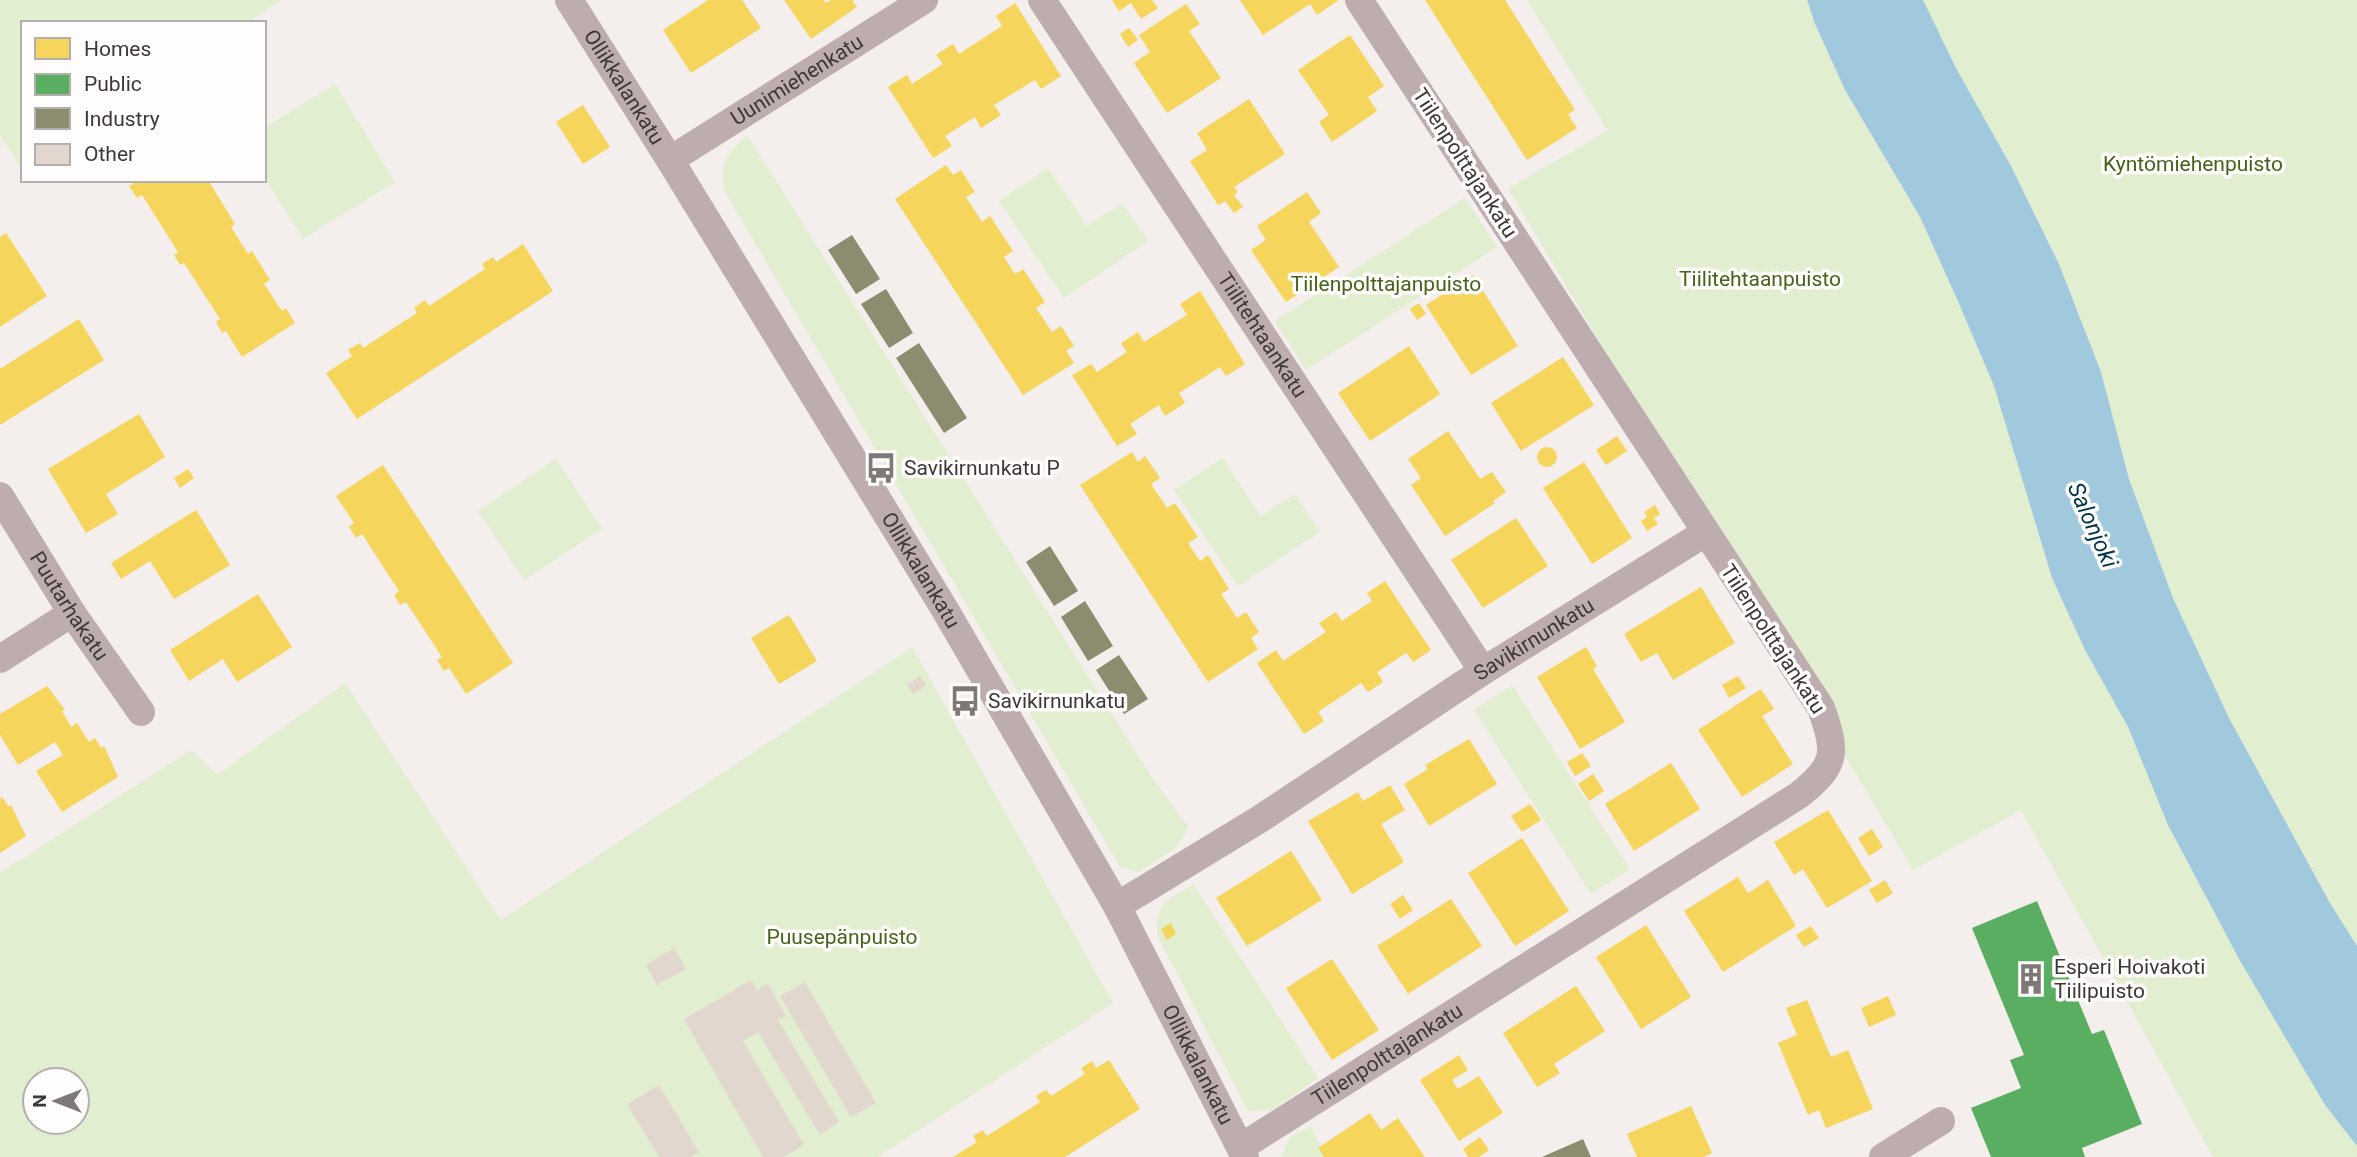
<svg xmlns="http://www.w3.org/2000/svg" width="2357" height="1157" viewBox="0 0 2357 1157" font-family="Roboto,sans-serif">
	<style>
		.green { fill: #e2eed0; fill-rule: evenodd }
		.water { fill: #a1c9dd }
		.homes { fill: #f6d55c }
		.public { fill: #5aae61 }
		.industry { fill: #8c8c6e }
		.building { fill: #e2d7ce }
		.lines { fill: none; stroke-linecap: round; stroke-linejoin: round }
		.street { stroke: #bdadae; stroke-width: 28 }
		.labels { text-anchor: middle; stroke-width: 7; stroke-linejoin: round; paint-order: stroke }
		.street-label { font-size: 21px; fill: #3e3938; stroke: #fffdfc }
		.park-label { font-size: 21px; fill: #45631a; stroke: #fffdfc }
		.poi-label { font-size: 21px; fill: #3e3938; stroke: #fffdfc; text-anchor: start }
		.water-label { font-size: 23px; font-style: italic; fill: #00354a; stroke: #fffdfc }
	</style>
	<rect width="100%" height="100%" fill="#f4efec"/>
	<path class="green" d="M0 0H281L247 23H23V171L0 135Z
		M1527 0H1807L1815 24 1845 90 1920 217 1957 299 1994 386 2052 578 2085 650 2128 727 2168 825 2239 959 2325 1105 2357 1146V1157H2213L2021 810 1913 870 1508 188 1608 131Z
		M1923 0H2357V946L2330 903 2229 718 2173 598 2129 479 2101 372 2059 264 2011 166 1956 68Z
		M335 84 395 182 303 239 264 177V128Z
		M747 135 1149 773 1188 827 1177 847 1139 872 1120 867 724 190C720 162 727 154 747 135Z
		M1048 168 1087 226 1122 203 1148 241 1064 298 999 201Z
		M1465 198 1497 247 1306 370 1275 321Z
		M1223 458 1260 516 1295 494 1320 532 1238 586 1174 490Z
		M556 459 602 529 524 580 478 511Z
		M912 647 1113 1003 878 1157H0V873L191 750 217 775 345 683 501 920ZM35 1080H77V1122H35Z
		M1512 685 1630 869 1591 894 1474 710Z
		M1194 885 1318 1078 1272 1110 1248 1111 1158 937C1154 904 1168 898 1194 885Z
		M1311 1126 1324 1157H1281L1290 1137Z"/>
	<path class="water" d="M1807 0H1923L1956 68 2011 166 2059 264 2101 372 2129 479 2173 598 2229 718 2330 903 2357 946V1146L2325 1105 2239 959 2168 825 2128 727 2085 650 2052 578 1994 386 1957 299 1920 217 1845 90 1815 24Z"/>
	<path class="homes" d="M708 0H742L761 28 691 73 663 30Z
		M784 0H824L826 3 831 0H852L857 7 811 39Z
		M1112 0H1152L1158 8 1141 19 1131 3 1119 11Z
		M1240 0H1339L1317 15 1310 4 1263 35Z
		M1425 0H1505L1575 110 1568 114 1577 128 1527 160Z
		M1015 3 1061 76 1041 89 1035 80 994 105 1001 115 981 128 975 117 945 136 952 146 933 158 888 87 907 75 912 84 943 64 936 55 953 44 959 54 1002 26 996 16Z
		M1186 4 1200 24 1189 31 1221 78 1167 113 1134 63 1150 52 1139 35Z
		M1129 28 1138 40 1128 47 1120 34Z
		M1350 35 1384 86 1368 97 1377 111 1332 142 1319 122 1329 115 1298 70Z
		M1249 99 1285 154 1234 187 1238 192 1234 195 1243 207 1234 213 1225 201 1218 205 1190 161 1207 150 1197 133Z
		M583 105 610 147 583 164 556 122Z
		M946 165 953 175 961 170 975 192 966 197 982 222 990 216 1013 251 1004 257 1015 274 1023 269 1045 302 1036 308 1052 332 1061 326 1074 346 1066 351 1074 363 1023 395 895 199Z
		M131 180H208L235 224 231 227 248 254 252 251 270 280 264 284 282 311 286 308 295 323 242 357 226 331 222 333 216 322 220 319 184 263 180 265 174 255 178 252 142 195 137 198 129 186 133 184Z
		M1307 192 1321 213 1309 222 1339 267 1286 302 1251 250 1266 240 1257 226Z
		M6 233 47 296 0 327V237Z
		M523 244 553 291 357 419 326 373 352 356 348 350 360 343 363 348 417 313 414 308 425 300 429 306 485 269 482 264 493 257 496 262Z
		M1473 275 1518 346 1471 375 1426 305Z
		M1200 291 1245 364 1226 376 1220 367 1179 393 1185 403 1165 416 1159 405 1130 424 1137 434 1117 446 1072 375 1091 364 1097 372 1127 352 1121 343 1138 332 1144 342 1187 315 1180 304Z
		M1419 303 1426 314 1417 320 1410 309Z
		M79 319 104 360 0 425V369Z
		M1409 346 1440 394 1370 441 1338 393Z
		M1563 357 1594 405 1521 451 1491 403Z
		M139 414 165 457 106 494 118 514 86 533 48 469Z
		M1448 431 1480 479 1492 472 1506 492 1493 501 1495 503 1445 536 1411 485 1421 478 1408 459Z
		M1617 436 1627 451 1606 465 1596 450Z
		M1537 457a10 10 0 1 1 20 0a10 10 0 1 1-20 0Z
		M1132 452 1138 462 1145 456 1160 478 1151 484 1167 508 1175 503 1198 537 1188 543 1200 561 1208 555 1229 589 1221 594 1237 618 1246 612 1259 632 1251 638 1258 649 1208 682 1080 485Z
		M1584 462 1632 538 1592 564 1543 488Z
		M383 465 513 663 466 694 449 668 444 671 437 660 442 657 406 602 400 605 394 595 399 591 362 534 356 538 349 527 354 523 336 496Z
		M188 469 194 478 180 488 174 478Z
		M1655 505 1660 514 1654 518 1658 524 1647 531 1641 521 1647 517 1644 512Z
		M196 510 230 565 174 599 150 561 121 579 111 563Z
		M1516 518 1548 566 1483 608 1451 560Z
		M1385 581 1431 650 1413 662 1406 653 1377 672 1383 682 1368 692 1361 683 1318 712 1324 721 1304 734 1257 663 1276 650 1283 661 1326 632 1319 623 1336 612 1342 621 1372 601 1367 593Z
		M1701 587 1735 643 1673 680 1657 653 1641 662 1624 634Z
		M258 594 292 647 237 682 223 659 189 681 170 650Z
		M789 615 817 661 779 684 751 638Z
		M1586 647 1597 666 1593 669 1625 722 1580 749 1537 677Z
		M1738 676 1746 688 1729 698 1722 685Z
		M47 686 65 710 62 711 71 727 77 723 89 742 95 738 101 748 104 746 118 777 62 812 36 771 63 755 55 742 18 765 0 735V714Z
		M1761 689 1774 709 1762 716 1793 764 1742 797 1698 730Z
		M1469 739 1497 784 1429 826 1404 784 1428 769 1425 765Z
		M1582 753 1591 766 1575 776 1567 762Z
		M1671 763 1700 809 1634 851 1605 804Z
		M1593 774 1604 791 1589 801 1578 784Z
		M1390 785 1405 810 1381 824 1404 862 1352 894 1308 821 1358 792 1363 801Z
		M2 797 9 807 11 805 26 836 0 853V799Z
		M1530 804 1541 820 1522 832 1511 816Z
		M1828 810 1872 881 1827 908 1803 869 1794 875 1774 842Z
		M1872 829 1883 847 1869 856 1858 838Z
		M1522 838 1569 911 1515 946 1468 873Z
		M1291 851 1322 900 1247 946 1216 898Z
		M1738 877 1748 893 1768 880 1796 926 1723 972 1684 911Z
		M1885 880 1893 893 1877 903 1869 890Z
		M1403 895 1413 910 1400 919 1390 904Z
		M1451 899 1482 946 1408 994 1377 946Z
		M1171 923 1176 934 1167 940 1161 929Z
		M1646 925 1691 997 1641 1029 1596 957Z
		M1811 926 1819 938 1804 947 1796 935Z
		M1332 959 1379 1030 1332 1060 1286 988Z
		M1576 986 1605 1031 1554 1064 1560 1073 1537 1087 1503 1033Z
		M1888 996 1896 1015 1869 1027 1861 1008Z
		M1807 1000 1831 1057 1848 1050 1873 1109 1826 1128 1819 1110 1808 1115 1778 1043 1797 1035 1786 1008Z
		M1459 1055 1468 1070 1452 1080 1458 1089 1479 1076 1503 1113 1459 1141 1420 1080Z
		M1109 1060 1140 1109 1065 1157H953L977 1142 973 1136 983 1130 987 1136 1040 1102 1036 1096 1046 1090 1051 1096 1085 1074 1081 1068 1092 1061 1096 1068Z
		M1691 1106 1712 1153 1704 1157H1637L1627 1134Z
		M1370 1113 1381 1130 1398 1118 1425 1157H1324L1318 1148Z
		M1480 1137 1489 1150 1479 1157H1468L1463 1149Z"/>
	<path class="public" d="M2037 901 2092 1034 2104 1030 2142 1124 2082 1148 2085 1157H1991L1971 1108 2021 1088 2010 1060 2024 1055 1972 928Z"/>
	<path class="industry" d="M852 235 880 279 856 294 828 250Z
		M886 289 913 333 889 348 861 304Z
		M919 343 967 418 944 433 896 358Z
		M1050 546 1078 591 1054 606 1026 562Z
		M1085 601 1113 646 1088 661 1061 617Z
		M1119 655 1148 699 1124 714 1096 670Z
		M1583 1139 1591 1157H1542Z"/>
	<path class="building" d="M920 676 926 685 913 694 907 685Z
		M674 948 686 969 657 985 646 964Z
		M751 980 757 990 768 984 786 1016 778 1020 839 1122 820 1135 758 1032 743 1041 804 1145 784 1157H763L684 1019Z
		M805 982 876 1103 851 1117 780 996Z
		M659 1085 699 1152 691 1157H659L627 1104Z"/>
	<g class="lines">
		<g class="street">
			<path id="s1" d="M569 0 670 160 944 608 1117 906 1245 1157"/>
			<path id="s2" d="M1042 0 1483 671"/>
			<path id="s3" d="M670 160 924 0"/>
			<path id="s4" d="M0 496 72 613 141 712"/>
			<path d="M0 659 72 613"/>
			<path id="s5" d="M1117 906 1260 819 1483 671 1705 533"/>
			<path id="s6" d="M1241 1147 1799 795C1837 765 1837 753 1821 708L1359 0"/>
			<path d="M1883 1157 1941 1121"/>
		</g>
	</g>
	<defs>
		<symbol id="bus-bare" viewBox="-9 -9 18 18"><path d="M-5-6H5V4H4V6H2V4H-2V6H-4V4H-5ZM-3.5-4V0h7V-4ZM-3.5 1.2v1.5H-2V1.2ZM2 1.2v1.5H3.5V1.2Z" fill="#7e7977" stroke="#fffdfc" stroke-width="2.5" paint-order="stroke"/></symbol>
		<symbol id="building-bare" viewBox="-9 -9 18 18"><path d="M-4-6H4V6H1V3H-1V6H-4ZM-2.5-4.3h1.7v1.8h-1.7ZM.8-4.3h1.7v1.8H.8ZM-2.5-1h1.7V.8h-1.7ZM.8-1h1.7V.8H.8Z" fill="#7e7977" stroke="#fffdfc" stroke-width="2.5" paint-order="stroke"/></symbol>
	</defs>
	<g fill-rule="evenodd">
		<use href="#bus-bare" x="859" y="446" width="44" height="44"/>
		<use href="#bus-bare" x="943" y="679" width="44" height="44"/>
		<use href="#building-bare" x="2009" y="957" width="44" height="44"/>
	</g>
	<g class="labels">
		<g class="street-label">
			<text dy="7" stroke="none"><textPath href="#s3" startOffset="150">Uunimiehenkatu</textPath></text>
			<text dy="7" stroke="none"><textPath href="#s1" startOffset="103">Ollikkalankatu</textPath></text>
			<text transform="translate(1465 163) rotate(57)" y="7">Tiilenpolttajankatu</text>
			<text dy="7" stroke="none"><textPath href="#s2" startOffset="401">Tiilitehtaankatu</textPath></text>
			<text dy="7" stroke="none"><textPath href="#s1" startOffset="670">Ollikkalankatu</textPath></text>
			<text dy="7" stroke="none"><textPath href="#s4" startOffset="130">Puutarhakatu</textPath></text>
			<text dy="7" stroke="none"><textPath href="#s5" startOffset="495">Savikirnunkatu</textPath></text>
			<text transform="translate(1773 639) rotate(57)" y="7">Tiilenpolttajankatu</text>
			<text dy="7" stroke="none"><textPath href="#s6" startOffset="173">Tiilenpolttajankatu</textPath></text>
			<text dy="7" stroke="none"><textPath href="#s1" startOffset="1237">Ollikkalankatu</textPath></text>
		</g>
		<g class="park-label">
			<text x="2193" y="171">Kyntömiehenpuisto</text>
			<text x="1760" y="286">Tiilitehtaanpuisto</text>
			<text x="1386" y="291">Tiilenpolttajanpuisto</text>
			<text x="842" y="944">Puusepänpuisto</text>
		</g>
		<g class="poi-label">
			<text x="904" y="475">Savikirnunkatu P</text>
			<text x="988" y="708">Savikirnunkatu</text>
			<text x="2054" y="974">Esperi Hoivakoti<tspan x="2054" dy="24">Tiilipuisto</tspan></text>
		</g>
		<g class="water-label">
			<text transform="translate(2093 525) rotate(66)" y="8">Salonjoki</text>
		</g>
	</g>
	<rect x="21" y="21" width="245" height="161" fill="#fffdfc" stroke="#b2afae" stroke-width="2"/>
	<rect x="35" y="38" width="35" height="21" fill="#f6d55c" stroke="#b2afae" stroke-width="2"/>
	<text x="84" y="56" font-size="21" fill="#3e3938">Homes</text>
	<rect x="35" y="74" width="35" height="21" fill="#5aae61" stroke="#b2afae" stroke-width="2"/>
	<text x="84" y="91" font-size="21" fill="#3e3938">Public</text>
	<rect x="35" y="108" width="35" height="21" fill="#8c8c6e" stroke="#b2afae" stroke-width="2"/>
	<text x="84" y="126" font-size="21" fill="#3e3938">Industry</text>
	<rect x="35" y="144" width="35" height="21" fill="#e2d7ce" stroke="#b2afae" stroke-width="2"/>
	<text x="84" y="161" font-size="21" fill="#3e3938">Other</text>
	<g transform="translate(56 1101) rotate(270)"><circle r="33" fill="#fffdfc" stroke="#b2afae" stroke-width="2"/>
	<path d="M0-5L12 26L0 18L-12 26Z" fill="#7e7977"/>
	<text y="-10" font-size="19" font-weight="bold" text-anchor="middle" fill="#3e3938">N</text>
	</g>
</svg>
